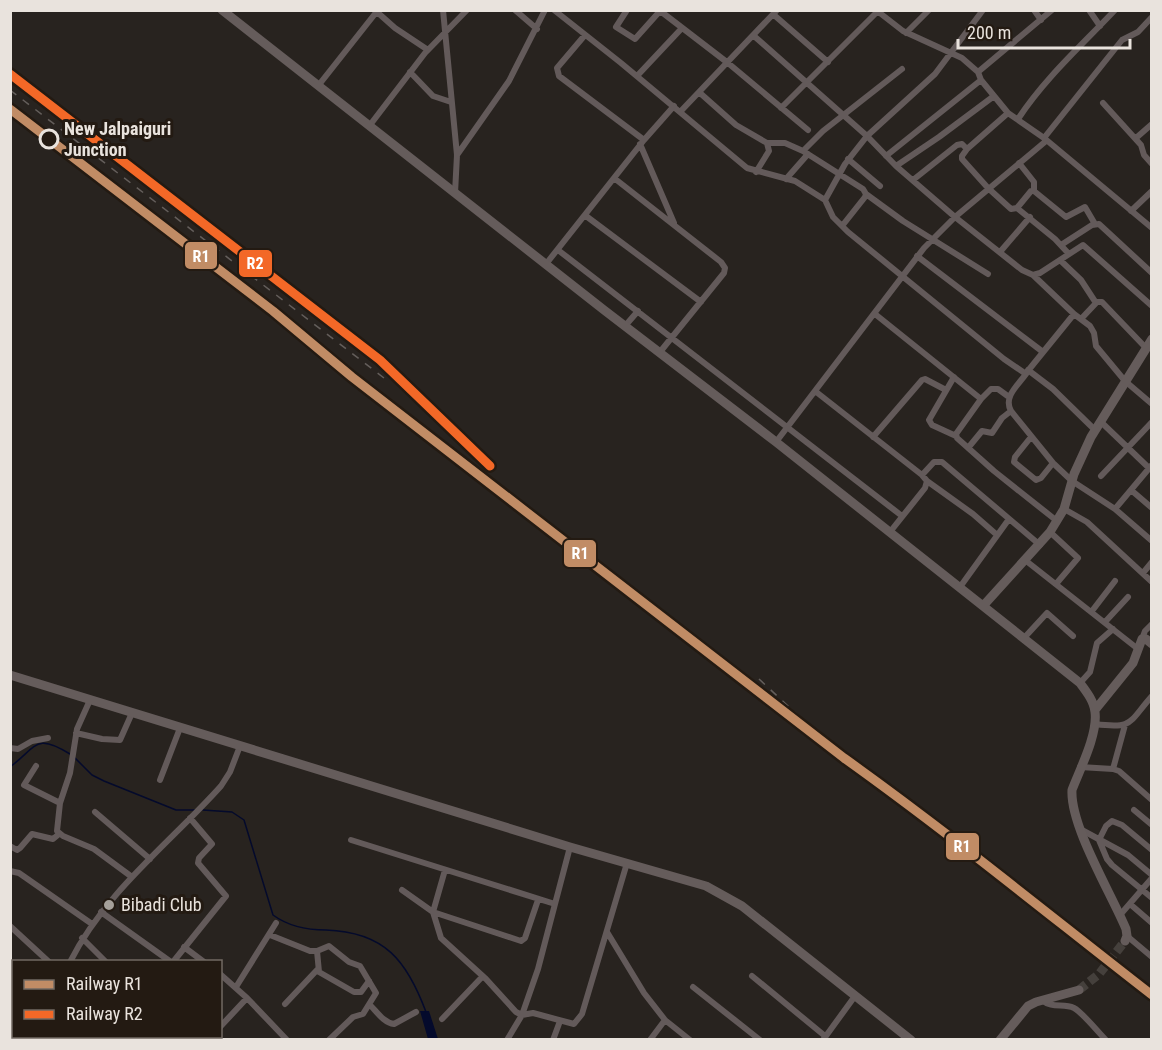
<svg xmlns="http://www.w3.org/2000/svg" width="1162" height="1050" viewBox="0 0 1162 1050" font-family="'Roboto Condensed',sans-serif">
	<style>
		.water { fill: #040a2c }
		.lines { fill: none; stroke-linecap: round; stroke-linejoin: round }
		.stream { stroke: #040a2c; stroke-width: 1.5 }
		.secondary-tunnel { stroke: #45403c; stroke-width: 9; stroke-dasharray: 9 4.5; stroke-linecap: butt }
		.street { stroke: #635a5a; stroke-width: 6 }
		.secondary { stroke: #655c5b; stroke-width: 9 }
		.rail { stroke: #645e5b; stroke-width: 1.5; stroke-dasharray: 8 8; stroke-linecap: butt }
		.rail-1-casing { stroke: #231a12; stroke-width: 14 }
		.rail-2-casing { stroke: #231a12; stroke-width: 14 }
		.rail-1 { stroke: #c18c65; stroke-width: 9 }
		.rail-2 { stroke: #f36827; stroke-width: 9 }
		.stop-dot { fill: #231a12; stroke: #e9e3dd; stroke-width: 3 }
		.poi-dot { fill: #a5a09a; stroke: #231a12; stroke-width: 2 }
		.labels { text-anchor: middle; stroke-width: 6; stroke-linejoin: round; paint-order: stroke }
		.stop-label { font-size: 18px; font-weight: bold; fill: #e9e3dd; stroke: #231a12; text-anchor: start }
		.poi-label { font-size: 18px; fill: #e9e3dd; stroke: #231a12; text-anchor: start }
		.line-badge { stroke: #231a12; stroke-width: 2 }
		.badge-label { font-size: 16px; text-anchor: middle; font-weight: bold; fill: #fff }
	</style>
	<rect width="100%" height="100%" fill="#28231f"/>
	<path class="water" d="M420 1011H429L438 1039H428Z"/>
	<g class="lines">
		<path class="stream" d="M74 757 92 775 104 781 176 810H196
			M10 767C37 747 35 732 70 754
			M203 810 232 812 244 820 273 915C288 926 308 930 326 930 385 932 407 961 426 1012"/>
		<path class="secondary-tunnel" d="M1079 990 1099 974 1125 941"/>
		<path class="street" d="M443 10 457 155 455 193
			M515 10 537 29
			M554 10 621 63 747 168 795 181 825 200 845 164 867 136 935 74 983 10
			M627 10 616 27 635 39 660 11
			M659 10 728 63 808 130
			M876 10 903 31 962 58 978 72 981 80 1008 113 1044 138 1152 228
			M1034 10 1041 20
			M1089 10 1100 26
			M377 12 395 28 428 50
			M774 15 828 62
			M906 33 929 10
			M585 35 557 68 559 76 644 140
			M754 36 867 136 896 166 955 217 1022 270 1033 275 1040 273 1083 245 1152 306
			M410 72 433 96 451 102
			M978 72 1052 10
			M637 76 682 28
			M318 86 378 10
			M700 93 736 125 767 143 769 151 756 172
			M1103 103 1141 145 1144 155 1152 164
			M781 108 877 12
			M680 112 777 10
			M1008 113 967 149 962 156V159L988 188 1011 209 1017 208 1031 191H1034L1066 217 1085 207 1095 224
			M1018 119C1045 78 1081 46 1115 10
			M370 125 425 53 467 10
			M1044 138 1122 40 1138 32 1152 17
			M1136 138 1152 124
			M767 143H785L803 151 863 189 866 194 865 197 842 226
			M640 144 674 223
			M803 151 823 131 902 69
			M457 155 509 81 545 10
			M886 156 981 80
			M848 159 880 186
			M1019 163 1034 182V191
			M896 166 939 137 994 96
			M614 178 721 262 725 268 724 273 660 352
			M786 179 808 154
			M913 180 957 145 962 144 967 149
			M866 194 903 221 988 274
			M825 200 833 217 848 232 1004 359 1026 374C1018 385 1003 397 1011 411L1053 463 1072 481 1115 509 1152 541
			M1017 208 1055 239 1069 254
			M1131 211 1152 191
			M586 216 701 302
			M1061 245 1092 225 1099 224 1152 273
			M558 250 902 516
			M1000 252 1030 217
			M917 256 1043 352
			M1060 260 1081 280 1096 303
			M546 264 644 140 674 106
			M1033 275 1074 314 1090 326 1094 333 1096 346 1125 381 1152 404
			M875 314 981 399
			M1081 319 1097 302H1102L1146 348
			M625 326 638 311
			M1028 370 1053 389 1095 430
			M1027 372 1074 314
			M954 377 929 420 932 425 956 436
			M815 391 922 475 927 481 925 488 890 532
			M1009 397 998 389H991L981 399 956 434 957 438 994 471 1057 521
			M1100 421 1149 468
			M873 437 922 380 925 379 946 390
			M1031 437 1015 457 1014 462 1036 480 1041 478 1053 463
			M776 442 924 248 955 217 1046 141
			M968 448 982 431 992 433 1002 418 1011 411
			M922 475 934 462H942L1040 545
			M1101 476 1152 422
			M927 481 973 514 997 535
			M1131 490 1152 508
			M1064 509 1087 522 1152 582
			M1115 509 1151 466
			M1050 532 1078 558 1056 584
			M1025 560 1138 649
			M1143 573 1152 562
			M960 587 1009 519
			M1092 611 1115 581
			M1105 622 1128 597
			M1024 638 1047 613 1073 636
			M1142 639 1145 631 1152 624
			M1080 683 1090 672 1097 643 1113 629
			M90 700 77 729 70 773 60 803 57 831 63 836 94 849 132 877
			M1095 724C1134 729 1128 723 1152 696
			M76 733 102 739 120 740 132 713
			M10 748 18 749 32 741 48 738
			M36 766 24 785 60 803
			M1080 767 1113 769 1119 771 1152 800
			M1113 769 1125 725
			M160 780 180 728
			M1134 810 1152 825
			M95 812 150 859
			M1080 829 1128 855 1152 875
			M351 840 555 904 570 847
			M10 846 17 850 20 848 32 834 53 839 59 834
			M1152 850 1122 825 1112 821 1106 826 1099 840 1107 859 1112 865 1152 898
			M445 870 433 912 521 941 525 938 538 900
			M10 871 19 873 92 924
			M402 890 433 912 441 938 486 979 516 1012 522 1015 533 1013 574 1024 582 1014 627 863
			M1130 904 1152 923
			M101 912 171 962
			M1120 915 1152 878
			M10 926 49 962
			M607 932 644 993 665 1020 690 1040
			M270 935 310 951H317L329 946 349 962 360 966 376 993 363 1014 353 1017 329 1040
			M1127 936 1152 957
			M82 938 106 962
			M184 947 204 962
			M317 951 319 972 354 992H361L369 981
			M70 962C105 892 170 843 221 786L230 772 240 746
			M173 962 226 896 198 863 199 858 212 844 190 818
			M220 974 247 998 287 1040
			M752 976 825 1036
			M236 987 276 923
			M693 987 760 1040
			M1042 1000C1052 1009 1063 1003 1074 1008 1082 1012 1098 1032 1106 1040
			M285 1004 317 970
			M370 1005C377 1012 384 1023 394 1024L416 1012
			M10 1017 14 1015
			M442 1019 482 977
			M220 1027 247 998
			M180 1036 183 1040
			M107 1040 110 1036
			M209 1040 212 1036
			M507 1040 522 1015 538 969 555 904
			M553 1040 560 1021
			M650 1040 665 1020
			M823 1040 855 996"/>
		<path class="secondary" d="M222 10 604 310 776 442 1080 683C1086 691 1094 701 1095 712 1098 734 1080 769 1072 790 1070 826 1111 893 1126 929L1127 936 1125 941
			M983 606 1050 532 1064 509 1074 474 1091 437 1152 339
			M10 675 570 847 706 886 742 906 911 1040
			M1095 710 1133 663 1142 639H1146L1152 644
			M1000 1040 1028 1006 1036 1002 1079 990"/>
		<path class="rail" d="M10 90 384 378
			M10 109 273 311 318 349
			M759 679 844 758"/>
		<defs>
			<path id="rail-1" d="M10 109 273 311 352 377 844 758C949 833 1049 915 1152 995"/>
			<path id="rail-2" d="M10 74 380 360 490 466"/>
		</defs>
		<use href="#rail-1" class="rail-1-casing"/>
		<use href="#rail-2" class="rail-2-casing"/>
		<use href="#rail-1" class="rail-1"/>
		<use href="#rail-2" class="rail-2"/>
	</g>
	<circle class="stop-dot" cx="49" cy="139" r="9"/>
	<circle class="poi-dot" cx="109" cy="905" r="6"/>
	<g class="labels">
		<g class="stop-label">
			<text x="64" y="135">New Jalpaiguri<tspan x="64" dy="21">Junction</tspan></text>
		</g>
		<g class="poi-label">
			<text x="121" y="911">Bibadi Club</text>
		</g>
	</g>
	<g class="line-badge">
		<rect x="184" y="241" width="34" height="29" rx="6" fill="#c18c65"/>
		<rect x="238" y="249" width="35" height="29" rx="6" fill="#f36827"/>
		<rect x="563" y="539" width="34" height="29" rx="6" fill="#c18c65"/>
		<rect x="945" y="832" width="35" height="29" rx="6" fill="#c18c65"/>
	</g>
	<g class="badge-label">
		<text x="201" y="262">R1</text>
		<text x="255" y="269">R2</text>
		<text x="580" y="559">R1</text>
		<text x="962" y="852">R1</text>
	</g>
	<rect width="1162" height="1050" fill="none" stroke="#e9e3dd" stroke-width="24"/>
	<rect x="12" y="960" width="210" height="78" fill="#231a12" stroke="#726a63" stroke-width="1.5"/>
	<rect x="24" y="980" width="30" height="9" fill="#c18c65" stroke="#726a63" stroke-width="1.5"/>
	<text x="66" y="990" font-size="18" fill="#e9e3dd">Railway R1</text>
	<rect x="24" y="1010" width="30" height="9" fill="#f36827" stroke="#726a63" stroke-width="1.5"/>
	<text x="66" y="1020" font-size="18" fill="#e9e3dd">Railway R2</text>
	<path d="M958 39v9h172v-9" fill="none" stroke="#e9e3dd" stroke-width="3"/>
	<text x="967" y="39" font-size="18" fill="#e9e3dd" stroke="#231a12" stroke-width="4.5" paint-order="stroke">200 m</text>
</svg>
